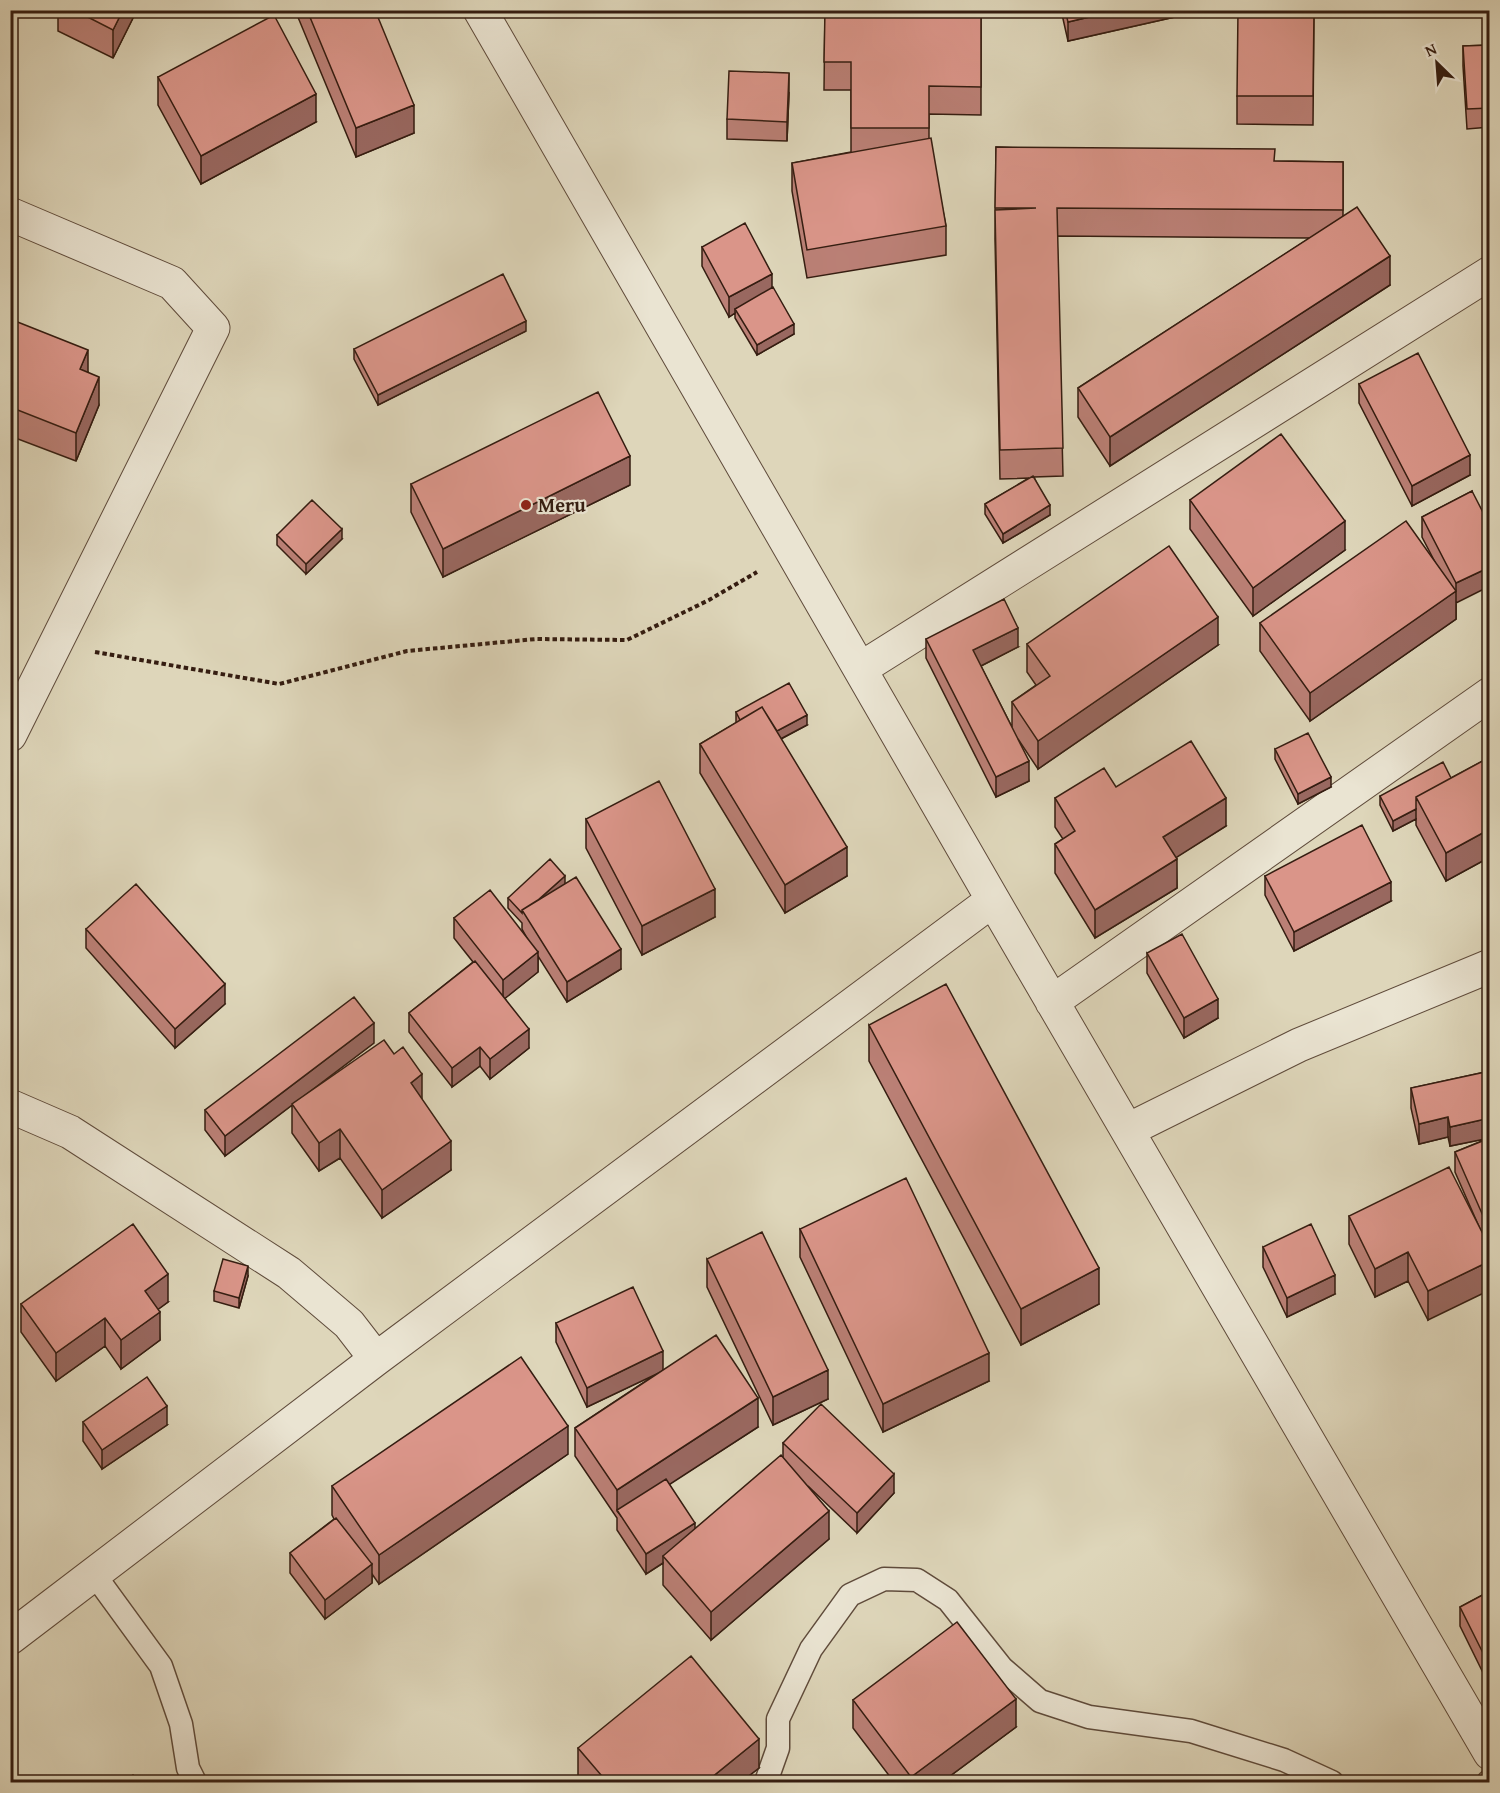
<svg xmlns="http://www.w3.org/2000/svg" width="1500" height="1793" viewBox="0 0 1500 1793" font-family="'Gentium Book Plus',serif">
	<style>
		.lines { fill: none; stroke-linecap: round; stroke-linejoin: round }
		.lane-casing { stroke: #5f4b3b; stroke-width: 25 }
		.street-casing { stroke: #5f4b3b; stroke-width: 35 }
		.path { stroke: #351d11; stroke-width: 4; stroke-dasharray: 4.5 3; stroke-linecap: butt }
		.lane { stroke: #eae4d2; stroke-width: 22 }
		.street { stroke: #eae4d2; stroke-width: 33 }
		.wall { fill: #bb8076; stroke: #351d11; stroke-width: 1.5 }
		.shaded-wall { fill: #996860; stroke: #351d11; stroke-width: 1.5 }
		.building { fill: #da9589; stroke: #351d11; stroke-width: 1.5 }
		.poi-dot { fill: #8f2418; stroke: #eae4d2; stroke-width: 2 }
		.labels { text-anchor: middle; stroke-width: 4.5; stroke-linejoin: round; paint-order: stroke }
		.poi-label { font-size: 20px; font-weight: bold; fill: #351d11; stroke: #eae4d2; text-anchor: start }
	</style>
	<rect width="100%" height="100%" fill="#ded6ba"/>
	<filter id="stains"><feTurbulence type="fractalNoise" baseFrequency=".00333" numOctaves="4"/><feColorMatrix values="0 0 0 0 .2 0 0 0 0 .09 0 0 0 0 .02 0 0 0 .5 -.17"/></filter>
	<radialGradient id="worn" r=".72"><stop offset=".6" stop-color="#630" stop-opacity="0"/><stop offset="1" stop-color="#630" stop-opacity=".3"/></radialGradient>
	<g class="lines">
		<defs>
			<path id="lane" d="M94 1574 161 1666 181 1724 188 1768 195 1782
				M766 1782 778 1748V1719L811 1649 850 1595 884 1579 917 1580 948 1600 1002 1668 1040 1701 1089 1717 1191 1731 1284 1760 1332 1782
				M1488 1782H1490"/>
			<path id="street" d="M480 10 993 900 1490 1753
				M10 214 172 283 213 328 10 735
				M860 669 1490 273
				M1052 1002 1490 694
				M10 1106 70 1132 289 1273 349 1324 376 1359
				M1128 1130 1299 1045 1490 966
				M10 1638 376 1359 993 900"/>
		</defs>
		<use href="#lane" class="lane-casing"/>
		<use href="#street" class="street-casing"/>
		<path class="path" d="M95 652 279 684 407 651 536 639 627 640 709 600 757 572"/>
		<use href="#lane" class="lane"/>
		<use href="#street" class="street"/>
	</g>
	<path class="wall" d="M58 10H137L113 58 58 31Z
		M295 10H375L414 133 356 157Z
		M825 10H981V115L929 114V139L946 226V255L807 278 792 191V163L851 152V90H824Z
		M1061 10H1206L1068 41Z
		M1314 10 1313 125 1237 124V96Z
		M1490 45V127L1467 129 1463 66V46Z
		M158 77 316 122 201 184 158 105Z
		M789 93 787 141 727 139V119Z
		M996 147 1275 161 1343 162V217L1390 285 1110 466 1078 417V388L1310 238 1057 236 1063 476 1034 477 1050 515 1003 543 985 514V504L1029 478 1000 479 995 239Z
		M702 247 772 287 794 334 757 355 735 318V313L729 317 702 266Z
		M10 319 88 372 99 405 76 461 10 436Z
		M526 331 378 405 354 359V349Z
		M1359 384 1470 475 1412 506 1359 403Z
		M411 484 630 485 443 577 411 512Z
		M1472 491 1456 602V619L1310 721 1260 651V623L1435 562 1422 537V517Z
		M1190 500 1345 550 1253 616 1190 529Z
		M277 535 342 539 306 574 277 545Z
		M926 639 1018 647 981 666 1012 727V702L1036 685 1027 672V644L1218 645 1038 769 1018 739 1029 781 996 797 926 658Z
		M736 712 807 725 781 739 847 876 785 913 700 773V744L736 723Z
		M1275 749 1331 787 1298 804 1275 759Z
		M1490 757V857L1446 881 1416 825V819L1393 831 1380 805V796L1451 778Z
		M1116 787 1226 826 1176 857 1177 888 1095 938 1055 873V844L1063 839 1055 827V798Z
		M586 819 715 917 642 955 586 848Z
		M1265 876 1391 901 1294 951 1265 895Z
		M565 884 621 969 567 1002 538 956V972L505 998 529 1048 490 1079 480 1066 452 1087 409 1032V1013L473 962 454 938V918L527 938 522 929V923L508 908V898Z
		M86 929 225 1004 175 1048 86 948Z
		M1147 953 1218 1018 1184 1038 1147 973Z
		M869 1025 1099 1304 1021 1345 869 1061Z
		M374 1043 301 1098 422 1100 451 1170 382 1218 340 1158 319 1171 292 1133V1105L225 1156 205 1130V1110Z
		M1490 1071V1243L1487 1244 1428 1320 1408 1281 1375 1297 1349 1244V1216L1480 1229 1455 1172V1152L1489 1138 1450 1146 1448 1137 1419 1144 1411 1108V1088Z
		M800 1229 989 1381 883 1432 800 1257Z
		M1263 1247 1335 1294 1287 1317 1263 1267Z
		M707 1259 828 1399 773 1425 707 1287Z
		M248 1276 239 1308 214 1301V1291Z
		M168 1302 158 1309 160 1340 121 1369 105 1346 56 1381 21 1332V1304Z
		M556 1323 663 1370 758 1427 669 1484 695 1529 783 1457V1443L894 1493 857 1533 808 1486 829 1539 711 1640 663 1585V1563L646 1574 617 1530V1518L575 1456V1428L658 1373 587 1407 556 1342Z
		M83 1422 167 1425 102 1469 83 1441Z
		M568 1454 379 1584 372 1574V1583L325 1619 290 1573V1553L334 1519 332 1515V1486Z
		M1490 1591V1687L1460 1626V1607Z
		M853 1700 1016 1727 942 1782H894L853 1728Z
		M578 1748 759 1768 741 1782H584L578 1776Z"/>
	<path class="shaded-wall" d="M123 10H137L113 58V30Z
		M1119 10H1206L1068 41V22Z
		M789 73V93L787 141V122Z
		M316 94V122L201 184V156Z
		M414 105V133L356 157V128Z
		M1390 256V285L1110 466V437Z
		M772 274V293L735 309V313L729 317V297Z
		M526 321V331L378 405V395Z
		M794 324V334L757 355V345Z
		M88 350V378L80 369Z
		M99 377V405L76 461V433Z
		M1470 455V475L1412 506V486Z
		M630 456V485L443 577V549Z
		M1050 505V515L1003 543V534Z
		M1345 521V550L1253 616V588Z
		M342 529V539L306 574V564Z
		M1490 567V586L1456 603V583Z
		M1456 591V619L1310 721V693Z
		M1218 617V645L1038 769V741Z
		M1018 628V647L973 670V650Z
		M807 715V725L771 744V734Z
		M1029 761V781L996 797V777Z
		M1331 777V787L1298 804V794Z
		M1226 798V826L1163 866V837Z
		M1416 809V819L1393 831V821Z
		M1490 829V857L1446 881V853Z
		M847 847V876L785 913V885Z
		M1177 859V888L1095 938V910Z
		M565 876V885L524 913Z
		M1391 882V901L1294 951V932Z
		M715 889V917L642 955V926Z
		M621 949V969L567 1002V982Z
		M538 952V972L503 1000V980Z
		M225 984V1004L175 1048V1029Z
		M1218 999V1018L1184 1038V1018Z
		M374 1023V1043L225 1156V1136Z
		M529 1029V1048L490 1079V1059Z
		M480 1047V1066L452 1087V1068Z
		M422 1074V1103L411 1083Z
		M1448 1117V1137L1419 1144V1124Z
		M1490 1118V1138L1450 1146V1127Z
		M340 1129V1158L319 1171V1143Z
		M451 1141V1170L382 1218V1190Z
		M1490 1223V1243L1487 1244V1225Z
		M1408 1252V1281L1375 1297V1269Z
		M1490 1261V1290L1428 1320V1291Z
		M248 1266V1276L239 1308V1298Z
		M1099 1268V1304L1021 1345V1309Z
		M168 1274V1302L145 1319V1291Z
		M1335 1275V1294L1287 1317V1298Z
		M160 1312V1340L121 1369V1340Z
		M105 1318V1346L56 1381V1353Z
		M663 1351V1371L587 1407V1388Z
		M989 1353V1381L883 1432V1404Z
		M828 1370V1399L773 1425V1397Z
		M758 1398V1427L621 1516 617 1511V1490Z
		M167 1406V1425L102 1469V1450Z
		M568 1426V1454L379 1584V1555Z
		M894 1474V1493L857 1533V1513Z
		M829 1511V1539L711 1640V1612Z
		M695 1523V1542L663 1556V1563L646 1574V1554Z
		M372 1564V1583L325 1619V1600Z
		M1016 1699V1727L942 1782H911V1777Z
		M759 1739V1768L741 1782H706Z"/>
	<path class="building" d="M74 10H123L113 30Z
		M307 10H375L414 105 356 128Z
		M825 10H981V87L929 86V128H851V62H824Z
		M1065 10H1119L1068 22Z
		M1238 10H1314L1313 96H1237Z
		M274 15 316 94 201 156 158 77Z
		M1490 45V108L1467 109 1463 46Z
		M729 71 789 73 787 122 727 119Z
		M931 138 946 226 807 250 792 163Z
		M996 147 1275 149 1274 161 1343 162V210L1057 208 1063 448 1000 450 995 210 1036 208H995Z
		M1357 207 1390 256 1110 437 1078 388Z
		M745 223 772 274 729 297 702 247Z
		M503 274 526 321 378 395 354 349Z
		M773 287 794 324 757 345 735 309Z
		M10 319 88 350 80 369 99 377 76 433 10 407Z
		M1418 353 1470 455 1412 486 1359 384Z
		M598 392 630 456 443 549 411 484Z
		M1281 434 1345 521 1253 588 1190 500Z
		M1033 476 1050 505 1003 534 985 504Z
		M1472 491 1490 526V567L1456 583 1422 517Z
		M312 500 342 529 306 564 277 535Z
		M1406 521 1456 591 1310 693 1260 623Z
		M1169 546 1218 617 1038 741 1012 702 1050 676 1027 644Z
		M1004 599 1018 628 973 650 1029 761 996 777 926 639Z
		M789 683 807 715 777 731 762 707 740 720 736 712Z
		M762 707 847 847 785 885 700 744Z
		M1308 733 1331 777 1298 794 1275 749Z
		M1191 741 1226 798 1163 837 1177 859 1095 910 1055 844 1075 831 1055 798 1104 768 1116 787Z
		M1490 757V829L1446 853 1416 797Z
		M1443 762 1451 778 1416 797V809L1393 821 1380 796Z
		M659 781 715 889 642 926 586 819Z
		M1362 825 1391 882 1294 932 1265 876Z
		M550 859 565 876 538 900 522 910V913L508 898Z
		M576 877 621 949 567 982 522 910Z
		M136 884 225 984 175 1029 86 929Z
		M490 890 538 952 503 980 454 918Z
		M1182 934 1218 999 1184 1018 1147 953Z
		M475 961 529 1029 490 1059 480 1047 452 1068 409 1013Z
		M946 984 1099 1268 1021 1309 869 1025Z
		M354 997 374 1023 225 1136 205 1110Z
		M384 1040 394 1054 403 1047 422 1074 411 1083 451 1141 382 1190 340 1129 319 1143 292 1104Z
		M1490 1071V1118L1450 1127 1448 1117 1419 1124 1411 1088Z
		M1490 1138V1223L1487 1225 1455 1152Z
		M1449 1167 1490 1248V1261L1428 1291 1408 1252 1375 1269 1349 1216Z
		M906 1178 989 1353 883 1404 800 1229Z
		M133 1224 168 1274 145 1291 160 1312 121 1340 105 1318 56 1353 21 1304Z
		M1311 1224 1335 1275 1287 1298 1263 1247Z
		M762 1232 828 1370 773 1397 707 1259Z
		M223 1259 248 1266 239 1298 214 1291Z
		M633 1287 663 1351 587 1388 556 1323Z
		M716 1335 758 1398 617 1490 575 1428Z
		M521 1357 568 1426 379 1555 332 1486Z
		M147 1377 167 1406 102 1450 83 1422Z
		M821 1404 894 1474 857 1513 783 1443Z
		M781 1455 829 1511 711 1612 663 1556Z
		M666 1479 695 1523 646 1554 617 1510Z
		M336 1518 372 1564 325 1600 290 1553Z
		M1490 1591V1667L1460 1607Z
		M957 1622 1016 1699 911 1777 853 1700Z
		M691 1656 759 1739 706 1782H607L578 1748Z
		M133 1775 138 1782H122Z"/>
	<circle class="poi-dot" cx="526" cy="505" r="6"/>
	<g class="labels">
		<g class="poi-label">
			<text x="538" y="512">Meru</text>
		</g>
	</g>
	<rect width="1500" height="1793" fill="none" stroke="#ded6ba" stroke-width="36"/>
	<rect x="12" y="12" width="1476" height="1769" fill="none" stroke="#351d11" stroke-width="3"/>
	<rect x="18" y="18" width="1464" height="1757" fill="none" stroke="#351d11" stroke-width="1.5"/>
	<g transform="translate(1437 63) rotate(335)" stroke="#eae4d2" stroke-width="4.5" paint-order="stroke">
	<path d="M0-4.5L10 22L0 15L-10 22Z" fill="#351d11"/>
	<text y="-9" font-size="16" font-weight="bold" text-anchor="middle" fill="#351d11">N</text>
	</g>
	<rect width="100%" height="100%" filter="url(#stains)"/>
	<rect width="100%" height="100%" fill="url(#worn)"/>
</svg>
